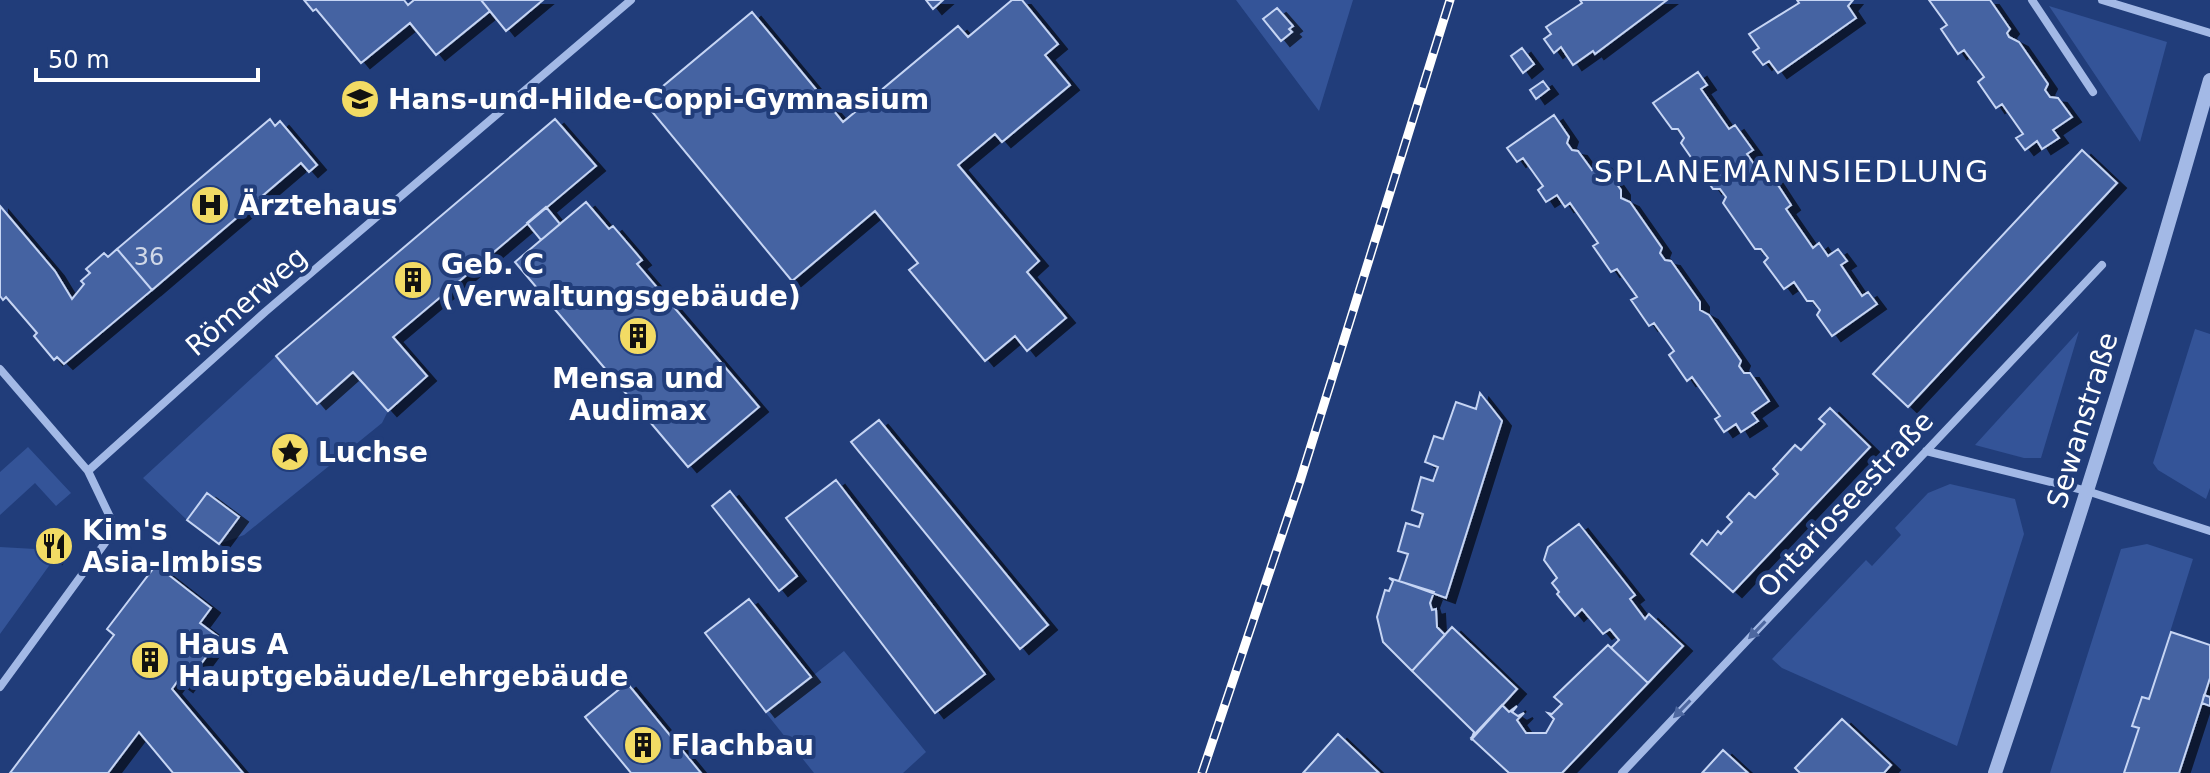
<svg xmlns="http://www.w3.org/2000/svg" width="2210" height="773" viewBox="0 0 2210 773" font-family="'DejaVu Sans',sans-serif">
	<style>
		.green { fill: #345498 }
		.building { fill: #4563a2; stroke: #c6d5f4; stroke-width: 2; filter: url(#shadow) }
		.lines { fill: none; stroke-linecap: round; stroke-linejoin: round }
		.minor { stroke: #a3b9e6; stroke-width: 8 }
		.tertiary { stroke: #a3b9e6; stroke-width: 14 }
		.rail-casing { stroke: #fff; stroke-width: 9 }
		.rail { stroke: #213d7a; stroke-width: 6; stroke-dasharray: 18; stroke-linecap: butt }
		.oneway { fill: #4e68a0 }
		.labels { text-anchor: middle; stroke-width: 8; stroke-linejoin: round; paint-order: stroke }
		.number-label { font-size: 24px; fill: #d0d8e8 }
		.poi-label { font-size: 28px; font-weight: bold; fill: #fff; stroke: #213d7a; text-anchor: start }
		.street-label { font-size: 28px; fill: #fff; stroke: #213d7a }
		.neighbourhood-label { font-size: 30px; letter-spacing: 2px; fill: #fff; stroke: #213d7a }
	</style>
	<defs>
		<filter id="shadow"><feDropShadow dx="9" dy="5" stdDeviation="0" flood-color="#0009"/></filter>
	</defs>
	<rect width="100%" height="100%" fill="#213d7a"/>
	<path class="green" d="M1236 0H1353L1319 111Z
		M2049 6 2167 42 2140 142Z
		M2195 329 2210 334V488L2206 499 2158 470 2153 463Z
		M2079 331 2041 458H2024L1975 445Z
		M276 356 317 404 353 372 388 411 382 423 244 535 219 544 238 516 207 494 187 520 143 478Z
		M28 447 71 493 56 506 35 483 0 515V472Z
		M1950 484 2015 499 2024 534 1957 746 1782 668 1772 659 1866 560 1872 566 1901 535 1895 528 1928 493Z
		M2147 544 2193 559 2149 699 2142 697 2133 725 2139 728 2124 773H2050L2121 549Z
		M0 547 35 549 51 563 0 634Z
		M844 651 926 752 903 773H814L766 713Z"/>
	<path class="building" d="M304 0H404L408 5 414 0H481L490 11 436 55 410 23 361 63 316 9 313 11Z
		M481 0H543L506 31Z
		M926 0H943L933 9Z
		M1012 0H1022L1058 44 1045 55 1070 85 1002 142 995 134 958 165 1039 261 1027 272 1066 318 1027 351 1015 336 985 361 909 270 918 263 875 211 792 281 644 102 752 12 843 122 958 26 968 37Z
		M1580 0H1667L1595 54 1593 51 1573 65 1561 47 1554 53 1544 39 1551 34 1546 27 1582 3Z
		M1797 0H1853L1848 6 1856 18 1778 73 1769 61 1763 65 1753 52 1759 48 1749 34 1799 3Z
		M1929 0H1990L2010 29 2007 33 2009 37 2019 42 2048 84 2045 90 2050 97 2058 98 2072 117 2053 130 2059 138 2042 149 2037 141 2025 150 2016 138 2023 134 2002 104 1996 108 1978 82 1984 77 1964 50 1958 54 1941 29 1947 25Z
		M1277 8 1293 26 1289 29 1292 32 1281 41 1263 19Z
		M1522 48 1534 64 1523 73 1511 56Z
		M1698 72 1707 85 1701 89 1729 129 1735 125 1753 150 1747 154 1768 184 1774 179 1791 205 1786 209 1813 248 1819 243 1828 256 1838 249 1847 261 1841 265 1862 296 1868 292 1877 304 1832 336 1817 315 1820 310 1813 301H1807L1794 282 1784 289 1764 262 1768 258 1761 249H1755L1723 203 1726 197 1720 189H1713L1681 143 1684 138 1678 129H1672L1653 103Z
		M1543 81 1549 89 1536 99 1530 90Z
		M1554 115 1569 137 1567 143 1572 150 1578 151 1592 170 1602 163 1621 190V198L1630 202 1662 248 1660 253 1665 260 1671 261 1700 302V310L1709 315 1741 361 1739 366 1744 373H1750L1769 401 1752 413 1758 421 1741 432 1736 424 1724 432 1715 419 1720 416 1692 377 1687 381 1669 355 1674 351 1654 323 1649 326 1631 300 1637 297 1617 269 1611 272 1593 246 1598 243 1570 203 1565 207 1557 195 1546 202 1538 190 1543 186 1523 158 1517 162 1507 148Z
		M270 119 275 126 280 121 317 165 309 172 301 163 152 290 117 249Z
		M555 119 596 166 393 337 427 376 388 411 353 372 317 404 276 356Z
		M2082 150 2117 183 1908 407 1873 374Z
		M586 202 609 229 613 226 642 260 637 264 759 407 688 467 515 262Z
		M0 206 55 271 72 299 84 284 81 281 90 273 86 269 104 253 108 257 117 249 152 290 64 364 57 357 54 360 34 336 37 333 6 297 3 300 0 296Z
		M546 207 560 224 541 240 527 223Z
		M1480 393 1502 421 1446 598 1399 581 1408 554 1398 551 1406 523 1419 527 1423 514 1412 510 1421 477 1433 481 1438 467 1425 462 1434 436 1443 439 1456 402 1476 409Z
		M1830 408 1870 447 1733 592 1691 554 1702 540 1707 545 1718 531 1721 534 1732 522 1727 517 1749 493 1755 498 1778 474 1773 469 1795 445 1801 450 1825 424 1819 419Z
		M879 420 1048 625 1020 649 851 442Z
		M836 480 985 674 935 713 786 518Z
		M730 491 797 576 779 591 712 506Z
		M207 493 239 517 219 544 187 520Z
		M1579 524 1635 595 1630 599 1645 619 1649 614 1683 646 1648 683 1611 648 1619 640 1610 629 1603 634 1582 609 1575 616 1557 594 1559 592 1552 583 1557 578 1544 560 1548 547Z
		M48 534 63 546 53 559 38 547Z
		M156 565 211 608 200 623 220 638 184 687 177 682 172 689 243 773H173L139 732 108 773H10L114 635 107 629Z
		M1389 578 1434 592 1430 603 1432 610 1436 609 1437 627 1445 635 1412 671 1383 642 1377 617 1385 590 1389 591 1393 581Z
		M749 599 811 677 766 712 705 633Z
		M1452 627 1517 689 1471 740 1474 732 1412 671Z
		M2171 632 2210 645V678L2179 773H2124L2139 728 2132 726 2142 697 2149 699Z
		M1608 645 1648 683 1562 773H1509L1471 738 1502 705 1509 712 1517 706 1512 712 1518 716 1524 713 1517 720 1526 733H1546L1554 719 1548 713 1552 714 1562 704 1554 697Z
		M627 683 701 773H631L585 717Z
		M2204 695 2210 697V706L2202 703Z
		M1842 719 1891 765 1884 773H1800L1795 768Z
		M1338 734 1379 773H1303Z
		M1723 750 1748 773H1702Z"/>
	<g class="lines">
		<path class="minor" d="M2032 0 2093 92
			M2102 0 2210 33
			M0 369 88 471 111 519 105 543 0 687
			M1926 451 2087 491 2210 531
			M88 471 265 312 631 0
			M1622 773 2102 265"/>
		<path class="tertiary" d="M1995 773C2072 544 2144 313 2210 80"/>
		<defs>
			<path id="rail" d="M1202 773 1300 481 1450 0"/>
		</defs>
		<use href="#rail" class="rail-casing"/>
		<use href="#rail" class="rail"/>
	</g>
	<defs><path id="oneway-solid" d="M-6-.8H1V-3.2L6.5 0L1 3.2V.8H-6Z" transform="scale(2)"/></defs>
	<g class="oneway">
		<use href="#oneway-solid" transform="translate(1757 630) rotate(134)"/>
		<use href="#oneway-solid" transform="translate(1682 709) rotate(134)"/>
	</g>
	<defs>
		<symbol id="school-disc" viewBox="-11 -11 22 22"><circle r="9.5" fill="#f2db64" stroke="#213d7a"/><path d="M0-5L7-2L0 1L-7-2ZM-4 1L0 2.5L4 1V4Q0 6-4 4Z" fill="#111"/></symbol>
		<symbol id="hospital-disc" viewBox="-11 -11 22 22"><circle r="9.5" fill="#f2db64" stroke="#213d7a"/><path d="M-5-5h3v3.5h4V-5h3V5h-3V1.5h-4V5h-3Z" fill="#111"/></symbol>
		<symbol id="building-disc" viewBox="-11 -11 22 22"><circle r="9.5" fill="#f2db64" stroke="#213d7a"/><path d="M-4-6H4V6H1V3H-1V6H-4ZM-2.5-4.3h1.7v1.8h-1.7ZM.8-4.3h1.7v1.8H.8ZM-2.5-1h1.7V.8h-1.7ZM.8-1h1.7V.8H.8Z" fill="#111"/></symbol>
		<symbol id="sight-disc" viewBox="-11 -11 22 22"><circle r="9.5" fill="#f2db64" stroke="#213d7a"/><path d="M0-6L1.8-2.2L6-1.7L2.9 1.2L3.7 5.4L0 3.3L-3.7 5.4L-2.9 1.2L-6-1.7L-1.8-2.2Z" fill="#111"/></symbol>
		<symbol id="restaurant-disc" viewBox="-11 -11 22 22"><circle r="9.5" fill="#f2db64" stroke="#213d7a"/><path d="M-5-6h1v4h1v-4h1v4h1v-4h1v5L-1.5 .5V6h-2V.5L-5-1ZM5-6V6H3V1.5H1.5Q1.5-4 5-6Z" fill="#111"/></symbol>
	</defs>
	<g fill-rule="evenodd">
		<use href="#school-disc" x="338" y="77" width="44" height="44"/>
		<use href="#hospital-disc" x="188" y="183" width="44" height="44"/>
		<use href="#building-disc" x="391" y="258" width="44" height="44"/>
		<use href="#building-disc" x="616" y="314" width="44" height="44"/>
		<use href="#sight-disc" x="268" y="430" width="44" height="44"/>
		<use href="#restaurant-disc" x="32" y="524" width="44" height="44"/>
		<use href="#building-disc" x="128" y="638" width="44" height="44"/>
		<use href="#building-disc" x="621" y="723" width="44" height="44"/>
	</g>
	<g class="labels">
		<g class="number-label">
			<text x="149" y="265">36</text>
		</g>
		<g class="poi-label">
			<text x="388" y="109">Hans-und-Hilde-Coppi-Gymnasium</text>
			<text x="238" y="215">Ärztehaus</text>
			<text x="441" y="274">Geb. C<tspan x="441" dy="32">(Verwaltungsgebäude)</tspan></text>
			<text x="638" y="388" text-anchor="middle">Mensa und<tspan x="638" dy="32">Audimax</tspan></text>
			<text x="318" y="462">Luchse</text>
			<text x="82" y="540">Kim's<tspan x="82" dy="32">Asia-Imbiss</tspan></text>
			<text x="178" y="654">Haus A<tspan x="178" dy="32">Hauptgebäude/Lehrgebäude</tspan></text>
			<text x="671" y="755">Flachbau</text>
		</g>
		<g class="street-label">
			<text transform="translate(246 301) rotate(-41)" y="10">Römerweg</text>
			<text transform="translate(2082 420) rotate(-73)" y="10">Sewanstraße</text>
			<text transform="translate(1845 504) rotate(-47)" y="10">Ontarioseestraße</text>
		</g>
		<g class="neighbourhood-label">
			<text x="1792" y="182">SPLANEMANNSIEDLUNG</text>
		</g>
	</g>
	<path d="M36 68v12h222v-12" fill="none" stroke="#ffffff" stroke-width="4"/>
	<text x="48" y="68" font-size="24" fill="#ffffff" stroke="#213d7a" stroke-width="6" paint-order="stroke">50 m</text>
</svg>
